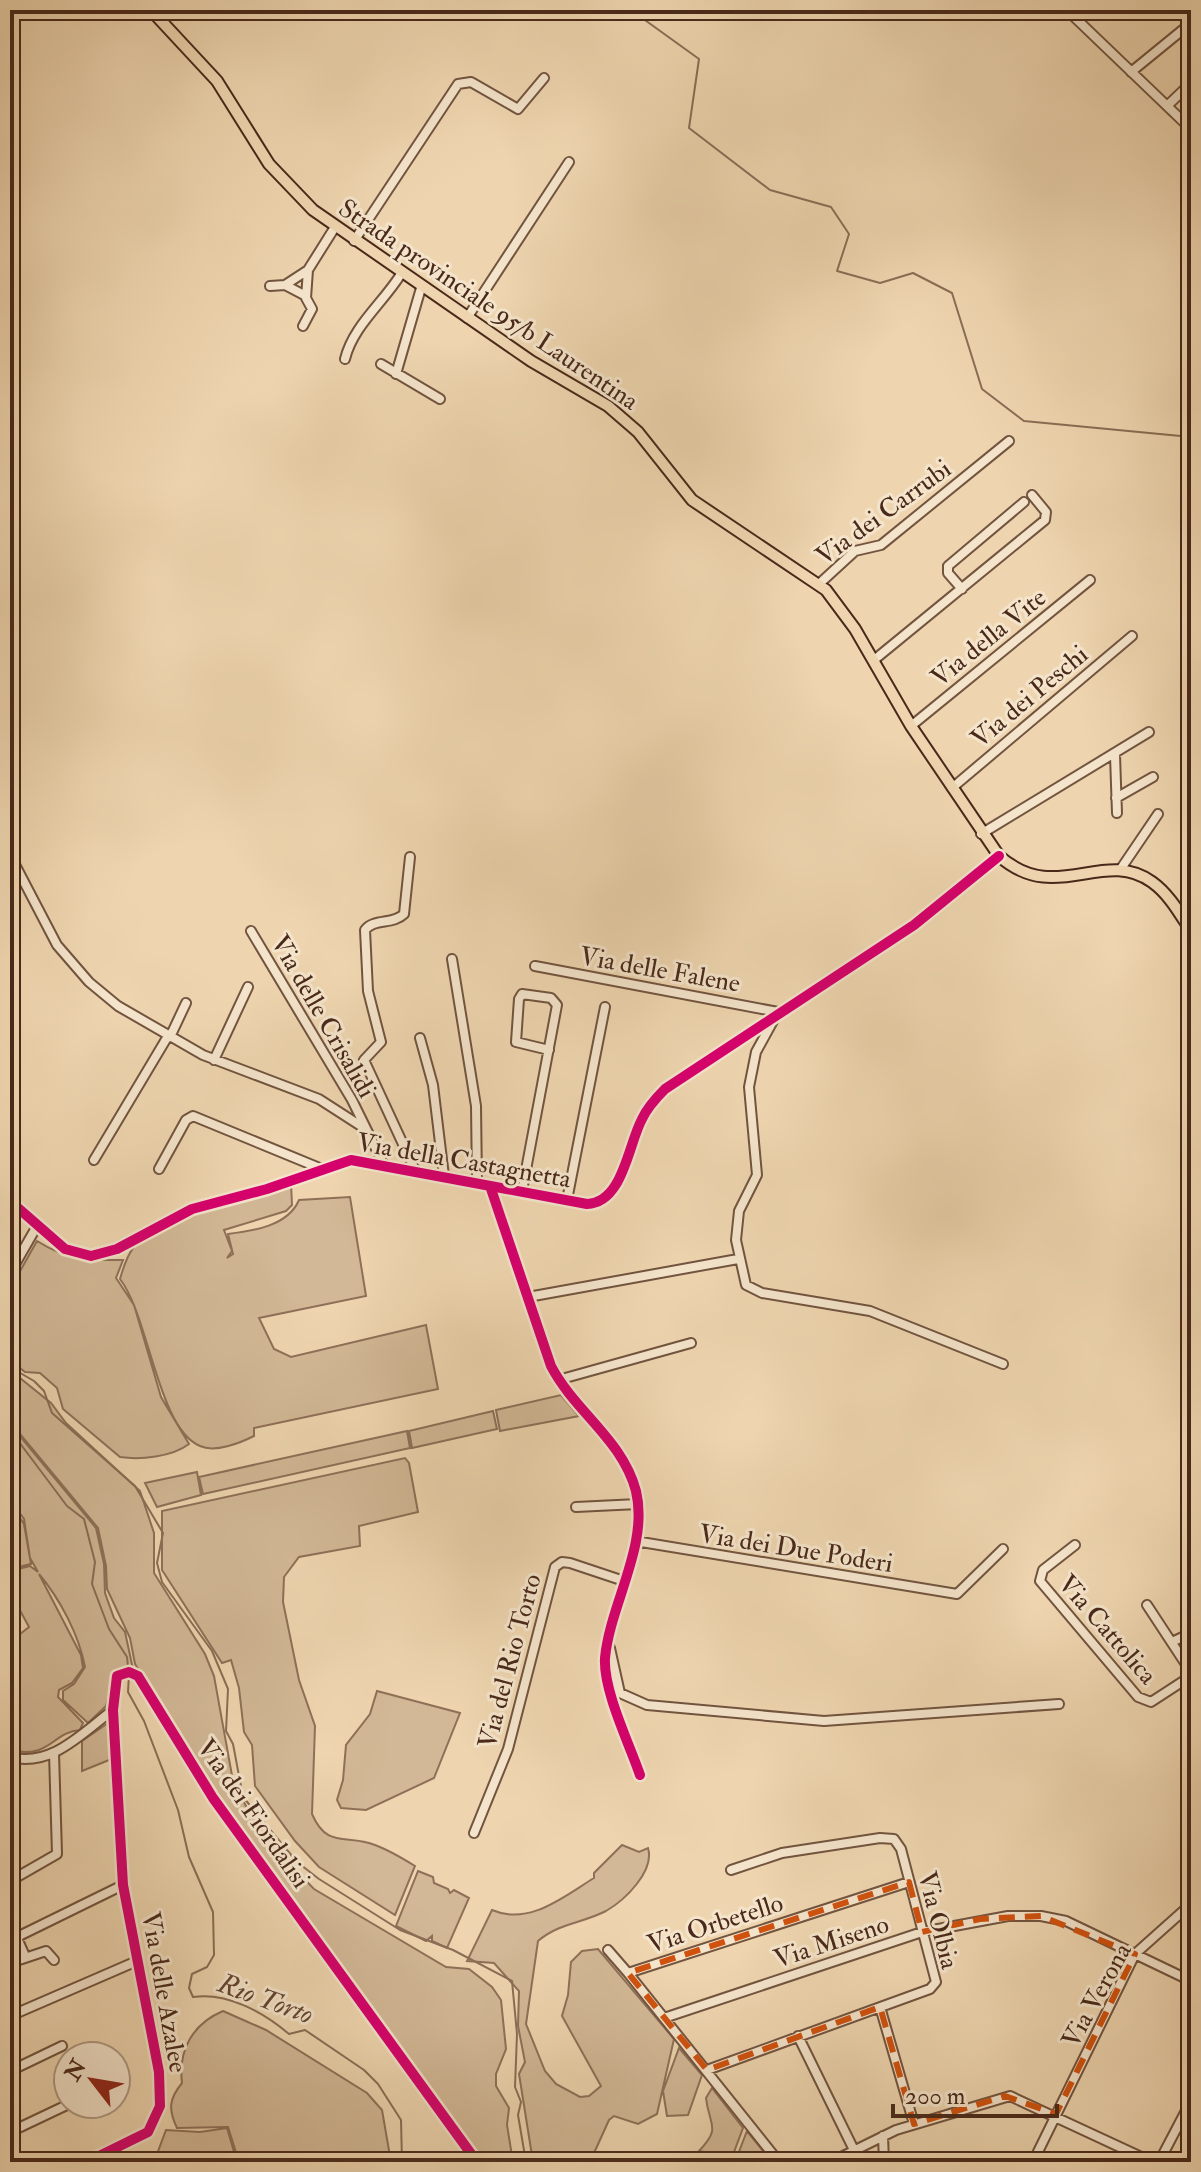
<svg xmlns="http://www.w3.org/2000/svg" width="1201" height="2172" viewBox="0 0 1201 2172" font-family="'IM FELL Double Pica',serif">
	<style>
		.green { fill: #d2b896; stroke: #8e7058; stroke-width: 2 }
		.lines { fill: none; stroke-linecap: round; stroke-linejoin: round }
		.stream { stroke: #8a6d55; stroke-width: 2 }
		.minor-casing { stroke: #72543f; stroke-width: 12 }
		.major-casing { stroke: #49291a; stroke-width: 14 }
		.minor { stroke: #f4e4cb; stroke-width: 8 }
		.major { stroke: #eed5af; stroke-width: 10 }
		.cycleway-casing { stroke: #f4e4cb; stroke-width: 15 }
		.cycleway { stroke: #d6006c; stroke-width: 10 }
		.marked { fill: none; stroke: #d0520e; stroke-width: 6; stroke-dasharray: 16 10; stroke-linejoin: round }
		.labels { text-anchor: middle; stroke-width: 6; stroke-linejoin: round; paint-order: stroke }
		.street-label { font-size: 26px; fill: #49291a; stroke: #f4e4cb }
		.water-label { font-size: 28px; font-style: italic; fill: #644632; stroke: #f4e4cb }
	</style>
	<rect width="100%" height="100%" fill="#eed5af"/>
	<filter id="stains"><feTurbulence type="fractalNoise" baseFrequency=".0025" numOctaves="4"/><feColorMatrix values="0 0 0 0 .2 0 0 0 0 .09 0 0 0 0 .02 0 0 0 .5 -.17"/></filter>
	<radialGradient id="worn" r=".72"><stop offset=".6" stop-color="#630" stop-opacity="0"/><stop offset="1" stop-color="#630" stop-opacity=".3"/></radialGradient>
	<path class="green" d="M291 1183 292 1205 286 1211 224 1230 232 1251 227 1258 233 1254 228 1234C253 1231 288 1226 299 1200L350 1197 366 1296 259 1318 274 1349 291 1357 426 1325 438 1389 254 1428V1436C240 1443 215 1453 200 1446 158 1429 149 1316 120 1279 124 1265 129 1250 140 1240 173 1211 248 1196 291 1183Z
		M37 1241C69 1261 87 1260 123 1260L116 1278 134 1305 161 1397 189 1444C172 1457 140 1460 120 1457L63 1409 57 1388 40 1373 25 1372 10 1360V1289Z
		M10 1370 51 1403 66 1423 140 1491 154 1533V1573L205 1654 214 1676 233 1781 250 1814 276 1850 314 1889 446 1967 469 1969 492 1987 501 2000 506 2049 496 2074V2086L509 2108 507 2125 513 2162H483L221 1802 135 1664 130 1638 107 1589 106 1566 98 1528 10 1422Z
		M561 1395 579 1416 500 1431 496 1410Z
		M493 1411 497 1429 412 1448 409 1431Z
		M10 1424 96 1528 104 1564 105 1593 114 1618 125 1632 133 1669 115 1674 106 1706 88 1723 63 1700V1691L74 1684 85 1667C79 1635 60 1599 39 1574L81 1655 83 1668 72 1683 59 1690 58 1697 83 1723 80 1730C52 1732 50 1760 10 1750V1654L20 1647 15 1638 29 1627 10 1592V1571L30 1566 38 1572 30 1558 24 1519 10 1500Z
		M407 1431 410 1448 203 1494 199 1477Z
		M405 1458 409 1463 418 1512 359 1526 360 1546 299 1557 284 1577 283 1602 299 1680 315 1726 312 1814C327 1849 346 1834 375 1845 389 1850 402 1858 415 1866L395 1915 319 1867 295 1841 255 1786 252 1745 244 1732 239 1688 231 1660 222 1663 162 1570V1511Z
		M197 1472 201 1495 157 1507 145 1483Z
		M10 1503 24 1524 31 1564 10 1569Z
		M377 1691 460 1713 434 1778 366 1810 341 1808 337 1800 343 1780 346 1745 370 1714Z
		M111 1721 114 1758 82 1771V1741Z
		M622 1845 639 1852 648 1848C655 1871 625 1900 606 1911 583 1923 559 1923 538 1941L526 2024 545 2071 556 2084 580 2097 589 2096 601 2086 562 2016 568 1995 571 1962 582 1951 598 1949 674 2039 657 2114 638 2124 614 2116 609 2120 590 2162H533L519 2074 525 2062 518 2026 519 1991 494 1963 467 1961 492 1910C529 1926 563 1897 594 1878V1873Z
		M418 1871 433 1877 434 1883 448 1889 450 1893 454 1890 469 1898 447 1948 432 1941V1936L426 1941 396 1926Z
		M223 2011 266 2030 367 2093 382 2110 391 2162H239L228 2127 177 2128C168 2109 169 2099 182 2083 178 2051 192 2024 223 2011Z
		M679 2048 702 2075 688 2115 667 2116 663 2091Z
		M712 2088 743 2128 734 2152 728 2156 699 2151C722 2127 709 2126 706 2098Z
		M227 2128 237 2162H154L166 2130 200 2132Z
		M747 2131 772 2162H735Z"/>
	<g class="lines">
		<path class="stream" d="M631 10 699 59 689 128 770 190 831 207 849 234 837 271 880 283 913 273 952 293 982 389 1024 421 1191 437
			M1191 812 1181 860 1191 870
			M10 1367 34 1381 44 1391 52 1413 135 1486 163 1533 157 1563 162 1582 212 1651 228 1689 226 1731 233 1744 243 1797 297 1862 319 1879 400 1930 453 1950 512 1981 517 2034 515 2087 521 2102 518 2115 526 2162
			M10 1430 67 1506 84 1519 95 1562 92 1584 109 1629 127 1657 128 1667
			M129 1674 128 1692 144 1721 178 1810 189 1857 213 1912 214 1955 207 1967 192 1974 189 1988 193 1997C227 1992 263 2012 289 2034L305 2030 364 2070 378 2084 401 2120 402 2162"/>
		<defs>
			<path id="minor" d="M1067 10 1191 129
				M1131 72 1191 23
				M1167 106 1191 83
				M354 241 458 84 471 82 518 109 544 78
				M308 270 335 227
				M285 285 306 296
				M270 286 285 285 308 270 306 298 312 309 303 326
				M467 318 569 162
				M345 359C353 326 383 303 401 274
				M381 364 440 399
				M396 374 421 288
				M819 584 855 551 881 545 1009 441
				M962 589 948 573V566L1024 502
				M874 660 1045 520 1046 512 1032 495
				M911 726 1090 580
				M1115 755 1117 813
				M952 788 1132 636
				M1116 798 1153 777
				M981 834 1149 732
				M10 855 57 945 89 982 118 1006 203 1055 319 1099 364 1128
				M410 857 404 914C393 925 374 918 365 930L368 991 381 1042 364 1060 415 1170
				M1120 870 1158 814
				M251 931 352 1100 383 1163
				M452 959 476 1106 477 1182
				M535 966 778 1012 756 1052 749 1087 757 1175 739 1211 736 1240 746 1285 762 1293 870 1311 1003 1364
				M170 1037 186 1003
				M420 1038 433 1085 444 1176
				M214 1060 248 987
				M94 1160 168 1036
				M159 1169 186 1120 193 1116 322 1169
				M490 1186 551 1366C575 1412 622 1439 636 1491 649 1546 610 1604 605 1658 603 1690 629 1743 640 1775
				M522 1191 557 1005 551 998 522 994 519 999 516 1042 549 1050
				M567 1200 605 1007
				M10 1201 65 1249 91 1256 117 1249 192 1209 267 1189 351 1160 587 1204C623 1203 628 1145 642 1119 647 1108 656 1098 665 1089L914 925 999 856
				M10 1273 37 1226
				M528 1297 738 1259
				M558 1380 691 1343
				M576 1507 638 1504
				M635 1541 957 1594 1003 1549
				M1075 1545 1043 1570 1040 1581 1138 1697 1151 1702 1191 1676
				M1147 1605 1191 1672
				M1172 1642 1191 1633
				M610 1648 620 1693 647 1705 824 1721 1059 1704
				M10 1757C51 1768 82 1733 113 1710
				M474 1833 508 1749 555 1567 562 1562 570 1563 624 1581
				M10 1881 57 1854 54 1753
				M10 1922 25 1956
				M17 1937 123 1885
				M608 1950 628 1973
				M10 1963 46 1951 54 1960
				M880 2007 914 2124
				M10 2016 137 1961
				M664 2018 922 1932 1008 1916H1041L1066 1921 1191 1981
				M798 2036 853 2148
				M707 2070 930 1989 936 1982 901 1849 894 1839 880 1838 782 1853 731 1870
				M10 2071 62 2046
				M10 2132 69 2104
				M883 2136 884 2162
				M87 2162 148 2132 160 2106 159 2072 123 1885 113 1710 117 1676 129 1672 138 1676 213 1798 477 2162
				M779 2162 628 1973 909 1882
				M831 2162 896 2130 1010 2096 1152 2162
				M1033 2162 1135 1954 1191 1904
				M1159 2162 1191 2101"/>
			<path id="major" d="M151 10 217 81 269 164 313 210 531 361 608 406 638 432 692 500 826 590 855 629 911 726 999 856C1056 906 1103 847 1152 882 1169 894 1180 914 1191 931"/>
		</defs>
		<use href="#minor" class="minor-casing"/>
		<use href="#major" class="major-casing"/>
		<use href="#minor" class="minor"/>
		<use href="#major" class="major"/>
		<defs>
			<path id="cycleway" d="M490 1186 551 1366C575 1412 622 1439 636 1491 649 1546 610 1604 605 1658 603 1690 629 1743 640 1775
				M10 1201 65 1249 91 1256 117 1249 192 1209 267 1189 351 1160 587 1204C623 1203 628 1145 642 1119 647 1108 656 1098 665 1089L914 925 999 856
				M87 2162 148 2132 160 2106 159 2072 123 1885 113 1710 117 1676 129 1672 138 1676 213 1798 477 2162"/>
		</defs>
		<use href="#cycleway" class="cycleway-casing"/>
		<use href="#cycleway" class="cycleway"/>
	</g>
	<path class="marked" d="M909 1882 922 1932 980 1919 1041 1916 1135 1954 1056 2114 1005 2096 914 2124 880 2007 707 2070 628 1973Z"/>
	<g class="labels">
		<g class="street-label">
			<text transform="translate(489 304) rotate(34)" y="9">Strada provinciale 95/b Laurentina</text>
			<text transform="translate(883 512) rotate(-36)" y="9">Via dei Carrubi</text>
			<text transform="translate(988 637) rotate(-39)" y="9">Via della Vite</text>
			<text transform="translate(1029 696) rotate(-40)" y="9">Via dei Peschi</text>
			<text transform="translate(660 969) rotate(10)" y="9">Via delle Falene</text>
			<text transform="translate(324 1016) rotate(60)" y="9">Via delle Crisalidi</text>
			<text transform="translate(464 1160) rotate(10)" y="9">Via della Castagnetta</text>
			<text transform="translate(796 1548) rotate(9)" y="9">Via dei Due Poderi</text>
			<text transform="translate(1108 1629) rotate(49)" y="9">Via Cattolica</text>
			<text transform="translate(509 1661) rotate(-75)" y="9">Via del Rio Torto</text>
			<text transform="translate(254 1813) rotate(55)" y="9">Via dei Fiordalisi</text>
			<text transform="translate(939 1920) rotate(76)" y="9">Via Olbia</text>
			<text transform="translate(715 1923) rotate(-18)" y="9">Via Orbetello</text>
			<text transform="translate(831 1941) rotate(-18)" y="9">Via Miseno</text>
			<text transform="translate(165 1992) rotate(80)" y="9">Via delle Azalee</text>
			<text transform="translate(1096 1995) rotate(-61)" y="9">Via Verona</text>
		</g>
		<g class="water-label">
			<text transform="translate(266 1998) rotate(20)" y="10">Rio Torto</text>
		</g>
	</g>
	<rect width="1201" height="2172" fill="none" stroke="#eed5af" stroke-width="40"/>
	<rect x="12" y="12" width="1177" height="2148" fill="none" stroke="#49291a" stroke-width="4"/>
	<rect x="20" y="20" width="1161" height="2132" fill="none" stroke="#49291a" stroke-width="2"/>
	<g transform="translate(92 2080) rotate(301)"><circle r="38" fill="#f4e4cb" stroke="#b09984" stroke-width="2"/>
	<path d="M0-6L14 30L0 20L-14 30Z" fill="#8f2418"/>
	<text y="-12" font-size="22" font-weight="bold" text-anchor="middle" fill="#49291a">N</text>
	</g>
	<path d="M893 2104v12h164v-12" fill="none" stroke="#49291a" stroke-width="4"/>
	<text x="905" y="2104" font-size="24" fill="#49291a" stroke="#f4e4cb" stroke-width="6" paint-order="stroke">200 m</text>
	<rect width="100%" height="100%" filter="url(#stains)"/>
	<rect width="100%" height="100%" fill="url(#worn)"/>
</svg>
